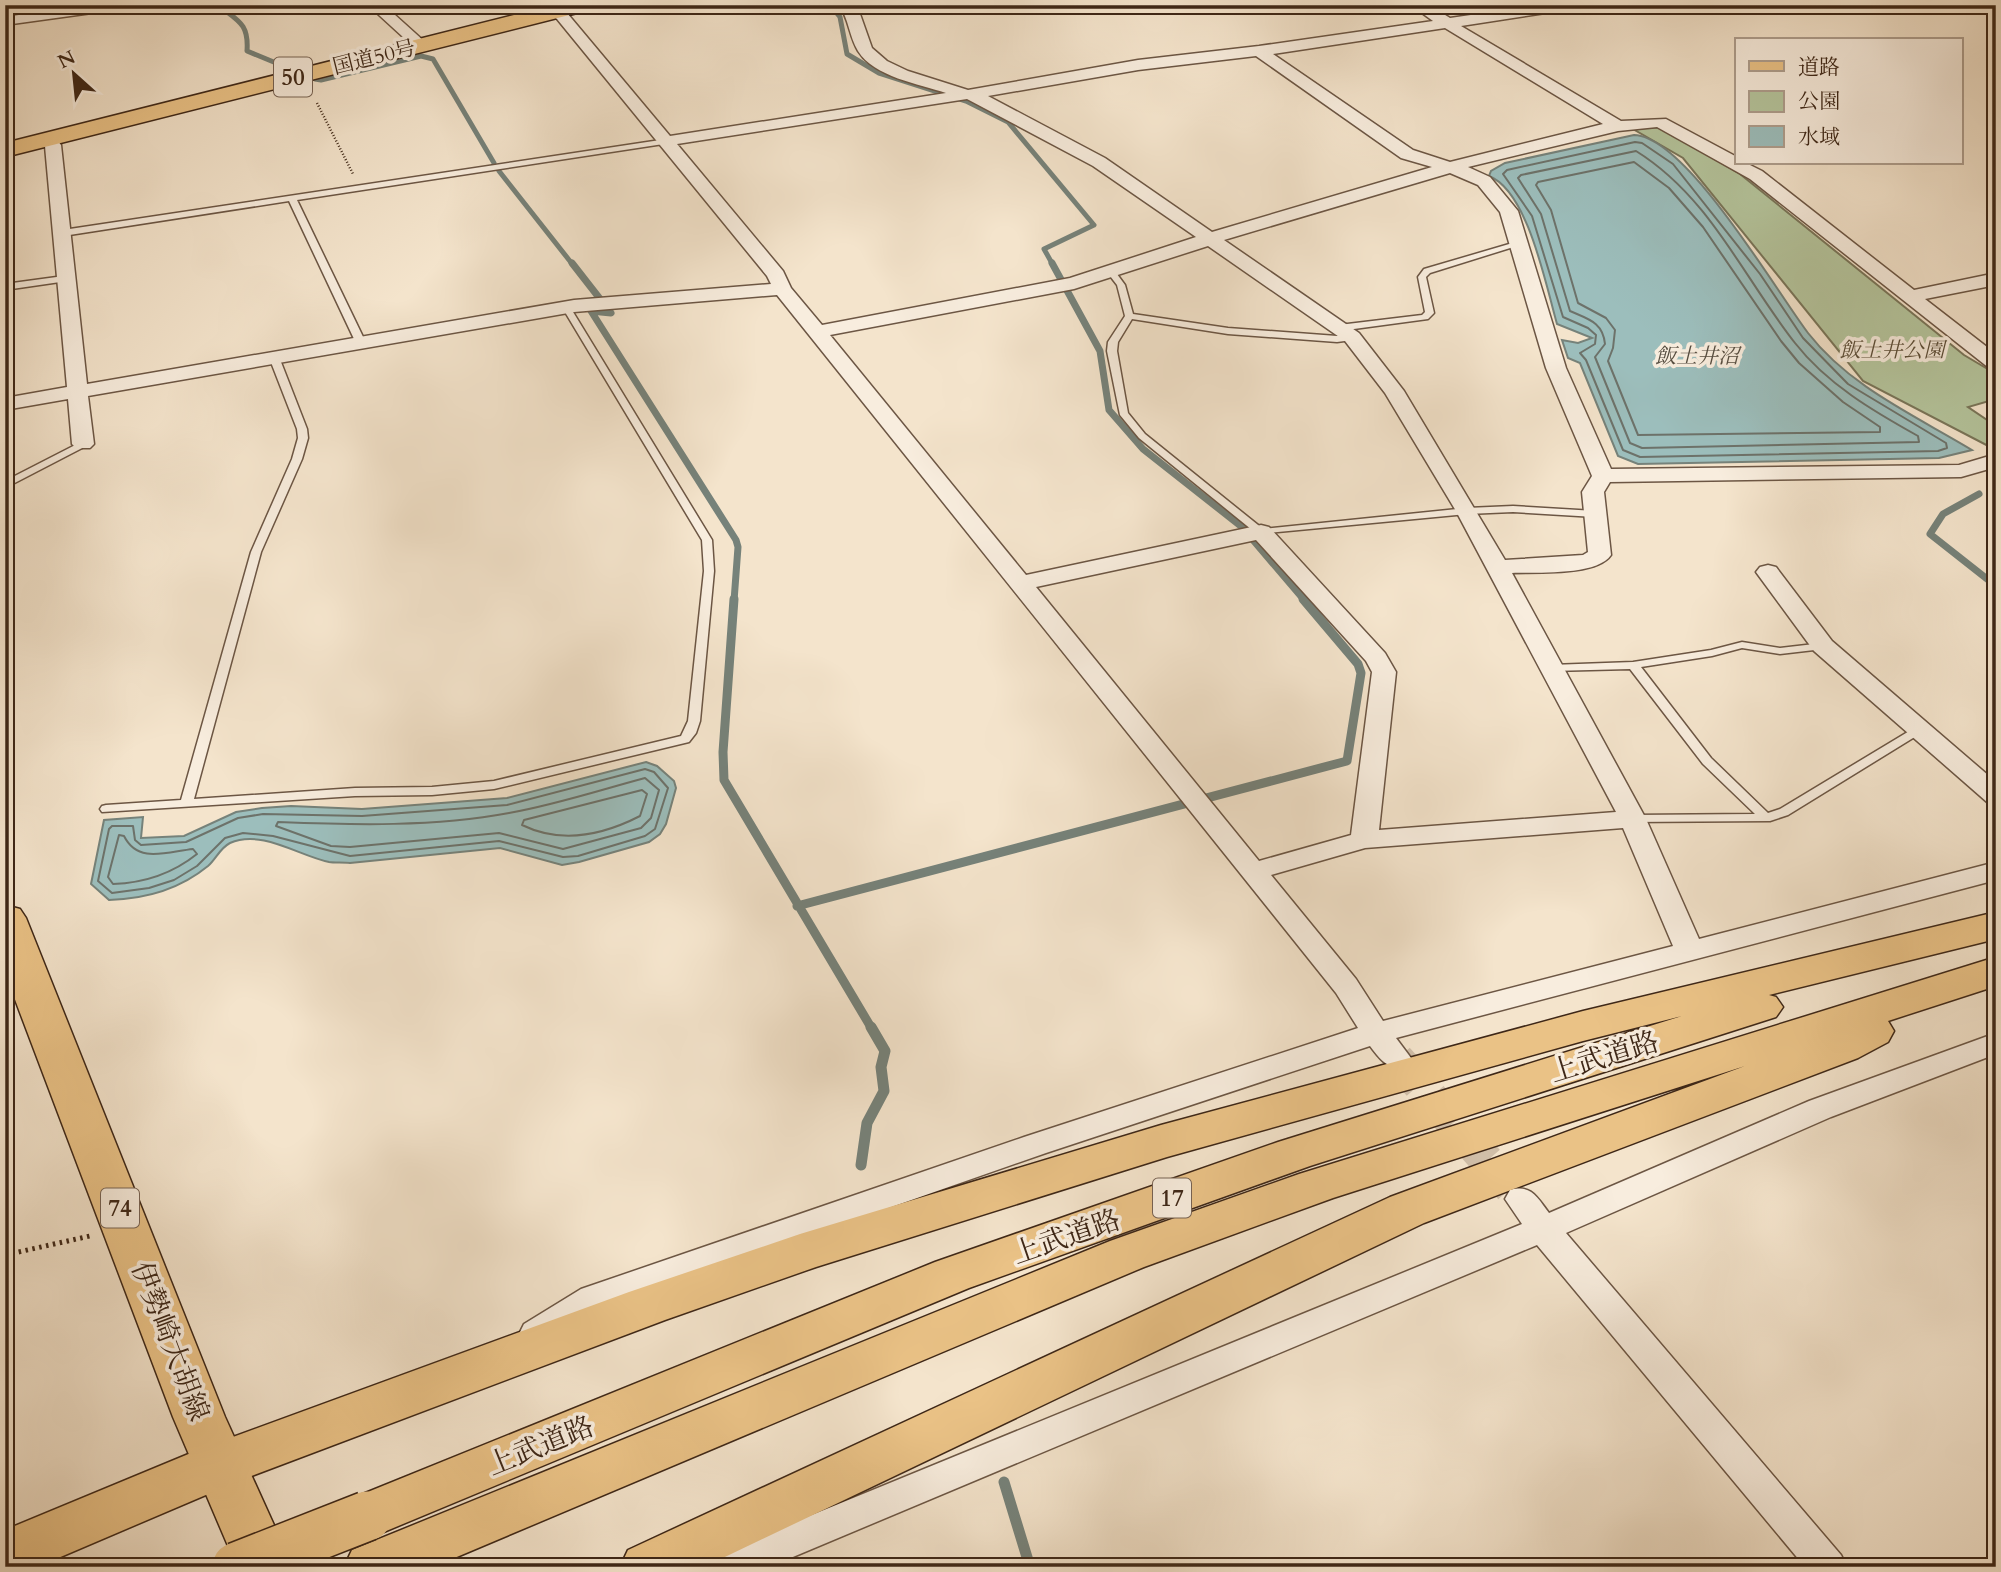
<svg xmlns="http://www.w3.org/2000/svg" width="2001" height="1572" viewBox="0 0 2001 1572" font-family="Cardo,'Noto Serif JP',serif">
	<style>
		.green { fill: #b5c59d; stroke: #7a765a; stroke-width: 2 }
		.water { fill: #9cbebc; stroke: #76827a; stroke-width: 2 }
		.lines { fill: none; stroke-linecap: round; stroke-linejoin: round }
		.shore { stroke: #6d726a; stroke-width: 2 }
		.stream-far3 { stroke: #76827a; stroke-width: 5 }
		.stream-far2 { stroke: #76827a; stroke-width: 7 }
		.stream-far1 { stroke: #76827a; stroke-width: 9 }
		.stream { stroke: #76827a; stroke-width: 11 }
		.minor-tunnel { stroke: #d0bea8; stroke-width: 34; stroke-dasharray: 34 17; stroke-linecap: butt }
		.service-casing { stroke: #6c5644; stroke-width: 3 }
		.minor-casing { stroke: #6c5644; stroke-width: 3 }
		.primary-casing { stroke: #3e2717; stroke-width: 3 }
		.trunk-casing { stroke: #3e2717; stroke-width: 3 }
		.path-far1 { stroke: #3e2717; stroke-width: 2.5; stroke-dasharray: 1 2; stroke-linecap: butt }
		.path { stroke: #3e2717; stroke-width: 5; stroke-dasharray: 2.5 4.5; stroke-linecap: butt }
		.service { fill: #f8edde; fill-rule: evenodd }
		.minor { fill: #f8edde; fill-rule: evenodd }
		.primary { fill: #eac286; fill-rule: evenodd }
		.trunk { fill: #eac286; fill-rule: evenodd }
		.trunk-bridge-casing { stroke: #3e2717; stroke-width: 52; stroke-linecap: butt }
		.trunk-bridge { stroke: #eac286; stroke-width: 49 }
		.labels { text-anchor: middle; stroke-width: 7; stroke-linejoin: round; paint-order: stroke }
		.far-street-label { font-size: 21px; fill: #3e2717; stroke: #f8edde }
		.far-park-label { font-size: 21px; font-style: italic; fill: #5c4e38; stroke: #f8edde }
		.far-water-label { font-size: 21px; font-style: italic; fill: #564d40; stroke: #f8edde }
		.shield { fill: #f8edde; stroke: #766253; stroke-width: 2 }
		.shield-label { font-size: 23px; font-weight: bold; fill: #3e2717 }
		.near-street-label { font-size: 28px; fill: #3e2717; stroke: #f8edde }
	</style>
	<rect width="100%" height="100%" fill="#f4e4cc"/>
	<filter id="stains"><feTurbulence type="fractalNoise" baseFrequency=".00286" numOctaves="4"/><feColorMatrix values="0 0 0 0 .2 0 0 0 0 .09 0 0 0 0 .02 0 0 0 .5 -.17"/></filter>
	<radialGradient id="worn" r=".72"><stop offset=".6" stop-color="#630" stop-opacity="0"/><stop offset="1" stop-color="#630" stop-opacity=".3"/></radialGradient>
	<path class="green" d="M1660 127 1740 174 1964 355 1996 374V399L1968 407 1996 426V450L1863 381 1683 158 1633 129Z"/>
	<path class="water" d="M1634 135C1686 136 1776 291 1808 333 1850 387 1914 415 1972 450L1939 458 1638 464 1618 456 1580 363 1568 358 1562 340 1578 343 1592 338 1557 324C1546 286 1528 191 1489 176L1491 171 1505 163Z
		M646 762 657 766 674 781 676 788 666 824 660 834 649 842 579 862 562 865 500 848 350 863C343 862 335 863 329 862 299 856 262 829 230 843 220 848 216 859 208 866 180 889 144 899 109 900L91 884 104 820 143 817 141 838 184 836 236 812 262 808 291 806 362 809 507 798Z"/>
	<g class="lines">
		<path class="shore" d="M1635 142 1642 143 1673 164 1760 274 1803 338 1848 384 1946 443 1947 448 1938 451 1640 457 1623 450 1586 360 1580 353 1595 344 1596 335 1588 328 1563 317 1532 216 1503 174 1507 170Z
			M1636 151C1710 197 1743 277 1795 343 1827 384 1873 411 1918 436L1919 442 1642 448 1630 443 1595 357 1605 344C1603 322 1588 319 1570 311L1541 214 1518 178 1521 175Z
			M1634 162 1669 188 1703 227 1781 341 1799 363 1843 402 1880 427V432L1638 435 1608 361 1613 348 1615 330 1606 318 1578 303 1551 210 1536 185 1538 182Z
			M645 769 654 772 668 788 655 829 645 836 578 856 563 857 499 841 350 856 273 836 243 833 225 838 197 866 174 880 149 888 112 893 98 881 109 829 112 826H133L135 840 141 845 186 842 238 818 263 814 362 816 507 805Z
			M645 778 659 790 651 818 641 828 563 849 499 833 350 847 331 846 276 826 278 822C354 825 434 827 509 813 555 805 600 790 645 778Z
			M642 790 647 794 640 816C603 835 561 844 522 825L524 820Z
			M119 835 124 836C138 864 166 852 193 849L197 854C172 874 144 883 113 884L108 877Z"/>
		<path class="stream-far3" d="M218 5C238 21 249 23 247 51L315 79 321 80 421 56 433 59 494 163
			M830 5 840 17 847 54 879 73 966 101 1008 122 1094 225 1044 249 1053 265
			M579 11 610 5
			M499 171 573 265"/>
		<path class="stream-far2" d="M572 263 611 313 591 311 736 540 738 547 734 601
			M1052 263 1100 351 1109 410 1143 449 1242 527 1305 601
			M1979 494 1943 514 1930 534 1996 586"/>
		<path class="stream-far1" d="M734 599 723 752 724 780 872 1029
			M797 906 1347 761 1361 673 1358 664 1303 599"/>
		<path class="stream" d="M861 1165 867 1123 884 1091 881 1067 885 1051 871 1027
			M1004 1482 1030 1567"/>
		<path class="minor-tunnel" d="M1397 1059 1511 1188"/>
		<defs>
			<path id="service" d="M667 139 671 141 670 143 297 200 365 341 360 344 355 341 289 201 63 236 59 233 63 230Z
				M1516 242 1523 244 1430 273 1426 277 1434 313 1428 319 1339 331 1334 328 1339 325 1422 315 1425 312 1418 277 1424 269Z
				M1108 270H1114L1125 285 1133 314 1228 328 1337 336 1352 334 1357 337 1352 340 1337 342 1228 334 1132 319 1118 342 1117 351 1128 413 1145 434 1263 529 1467 508 1513 506 1595 511 1600 514 1595 517 1513 512 1467 514 1257 534 1139 438 1120 415 1107 351 1108 342 1125 316 1117 285 1107 272Z
				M64 276 67 277V281L5 290V284Z
				M566 304 570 307 712 540 714 571 700 721 696 733 689 742 494 789 432 795 355 796 102 812 100 809 102 806 106 805 181 800 251 552 292 459 298 438 297 429 269 357 274 354 279 357 307 429 308 438 302 459 261 552 194 799 355 788 432 787 494 781 681 736 688 721 704 571 702 540 562 307Z
				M83 441 88 444 86 446 5 488V481Z
				M1742 642 1780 648 1823 643 1829 646 1823 649 1780 654 1742 648 1712 656 1641 667 1711 758 1768 813 1780 809 1916 727H1924L1926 730 1788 815 1770 821 1629 822 1627 819 1633 815 1755 814 1703 764 1630 669 1551 671 1545 668 1551 665 1633 662 1711 650Z"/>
			<path id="minor" d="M87 5H128L121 9 5 25V17Z
				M368 5H384L425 42 428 45 425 48H415Z
				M839 5H854L860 14 872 48 887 61 908 71 968 90 1138 60 1259 46 1433 21 1411 5H1429L1450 18 1540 5H1579L1572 9 1461 26 1621 121 1666 119 1737 157V163H1746L1762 171 1914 290 1996 273V285L1925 299 1996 354V370L1989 368 1750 179 1657 127 1618 131 1468 167 1490 177 1518 211 1566 368 1611 469 1959 465 1996 454V467L1961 477 1610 482 1604 492 1611 555C1597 576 1537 572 1512 573L1646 819 1699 939 1996 862V880L1396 1038 1411 1058 1407 1065C1387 1071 1381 1060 1370 1046L1046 1153 605 1307 548 1344 536 1348 524 1344 519 1334 524 1324 581 1289 1024 1137 1358 1028 1336 993 777 295 574 312 88 396 94 444 90 448H76L72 444 68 399 5 410V398L67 387 45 146 39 139 47 134 53 135 61 145 87 384 574 300 771 284 767 276 557 19 548 12 555 8 567 13 670 136 946 93C919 84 874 77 858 51 849 36 849 19 839 5ZM1445 28 1603 124 1450 162 1413 150 1273 54ZM1256 56 1401 158 1432 167 1212 232 1105 158 988 96 1138 70ZM967 99 1093 166 1196 237 1070 278 822 325 791 288 783 271 677 144ZM1450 173 1478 185 1500 212 1546 368 1592 476 1582 492 1588 552 1583 555 1505 560 1404 391 1359 333 1224 240ZM1208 246 1345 341 1385 393 1456 511 1616 812 1379 830 1396 672 1385 653 1269 527 1261 525 1026 575 830 335 1074 289ZM1256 540 1366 661 1372 672 1351 835 1259 861 1036 587ZM1623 828 1673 946 1383 1021 1356 979 1271 875 1365 848Z
				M1970 5 1996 8V17L1972 8Z
				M1768 565 1776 567 1832 641 1996 782V804L1987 802 1814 651 1756 572 1760 567Z
				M1996 1033V1054L1831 1117 1566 1233 1841 1555 1847 1567H1805L1537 1245 769 1567H708L714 1555 1522 1224 1505 1199 1510 1190C1531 1184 1537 1197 1549 1213L1809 1101Z"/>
			<path id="primary" d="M5 905 20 909 26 918 225 1417 293 1567H237L173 1417 5 973Z"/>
			<path id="trunk" d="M554 5H592L589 10 5 157V143Z
				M1996 912V939L1769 995 1776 997 1783 1007 1776 1017 1310 1166 969 1288 367 1539 348 1532 340 1516 348 1500 935 1262 1278 1142 1682 1016 1583 1041 1167 1157 816 1267 665 1320 241 1480 37 1567H5V1530L203 1448 629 1292 800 1234 1161 1125 1583 1011Z
				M1996 957V986L1888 1021 1894 1031 1888 1042 1858 1058 1424 1223 704 1567H620L628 1550 1390 1197 1745 1066 1333 1198 1144 1267 433 1567H344L352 1550 1110 1241 1299 1174Z"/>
		</defs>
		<use href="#service" class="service-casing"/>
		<use href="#minor" class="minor-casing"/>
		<use href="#primary" class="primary-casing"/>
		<use href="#trunk" class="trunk-casing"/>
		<path class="path-far1" d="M317 103 353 174"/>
		<path class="path" d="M5 1255 90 1236"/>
		<use href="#service" class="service"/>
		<use href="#minor" class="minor"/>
		<use href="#primary" class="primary"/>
		<use href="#trunk" class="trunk"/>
		<defs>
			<path id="trunk-bridge" d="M237 1567 367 1516"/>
		</defs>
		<use href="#trunk-bridge" class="trunk-bridge-casing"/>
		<use href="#trunk-bridge" class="trunk-bridge"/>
	</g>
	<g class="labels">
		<g class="far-street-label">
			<text transform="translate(374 57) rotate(-14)" y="7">国道50号</text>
		</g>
		<g class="far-park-label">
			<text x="1892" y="357">飯土井公園</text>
		</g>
		<g class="far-water-label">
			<text x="1697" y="363">飯土井沼</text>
		</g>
		<g class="shield">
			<rect x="274" y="57.5" width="38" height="39" rx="5"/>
			<rect x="1153" y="1178.5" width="38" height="39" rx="5"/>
			<rect x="101" y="1188.5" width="38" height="39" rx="5"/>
		</g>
		<g class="shield-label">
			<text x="293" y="85">50</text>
			<text x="1172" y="1206">17</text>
			<text x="120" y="1216">74</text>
		</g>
		<g class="near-street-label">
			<text transform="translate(1604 1056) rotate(-17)" y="10">上武道路</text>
			<text transform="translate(1066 1236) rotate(-19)" y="10">上武道路</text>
			<text transform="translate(171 1341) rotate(69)" y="10">伊勢崎大胡線</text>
			<text transform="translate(540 1445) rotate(-22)" y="10">上武道路</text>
		</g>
	</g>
	<rect width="2001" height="1572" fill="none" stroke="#f4e4cc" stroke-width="28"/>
	<rect x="7" y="7" width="1987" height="1558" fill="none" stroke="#3e2717" stroke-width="3.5"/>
	<rect x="14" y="14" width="1973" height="1544" fill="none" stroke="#3e2717" stroke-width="2"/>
	<rect x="1735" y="38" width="228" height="126" fill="#f8edde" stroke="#ae9e8e" stroke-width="2"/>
	<rect x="1749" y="61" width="35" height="10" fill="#eac286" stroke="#ae9e8e" stroke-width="2"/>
	<text x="1798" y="74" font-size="21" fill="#3e2717">道路</text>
	<rect x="1749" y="91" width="35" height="21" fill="#b5c59d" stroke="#ae9e8e" stroke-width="2"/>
	<text x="1798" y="108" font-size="21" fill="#3e2717">公園</text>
	<rect x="1749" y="126" width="35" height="21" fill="#9cbebc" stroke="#ae9e8e" stroke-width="2"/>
	<text x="1798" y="144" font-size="21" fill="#3e2717">水域</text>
	<g transform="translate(74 74) rotate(333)" stroke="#f8edde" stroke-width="5" paint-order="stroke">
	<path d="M0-5L12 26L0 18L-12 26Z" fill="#3e2717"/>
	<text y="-10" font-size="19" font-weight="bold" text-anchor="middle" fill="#3e2717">N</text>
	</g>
	<rect width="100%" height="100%" filter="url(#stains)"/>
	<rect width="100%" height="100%" fill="url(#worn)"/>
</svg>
